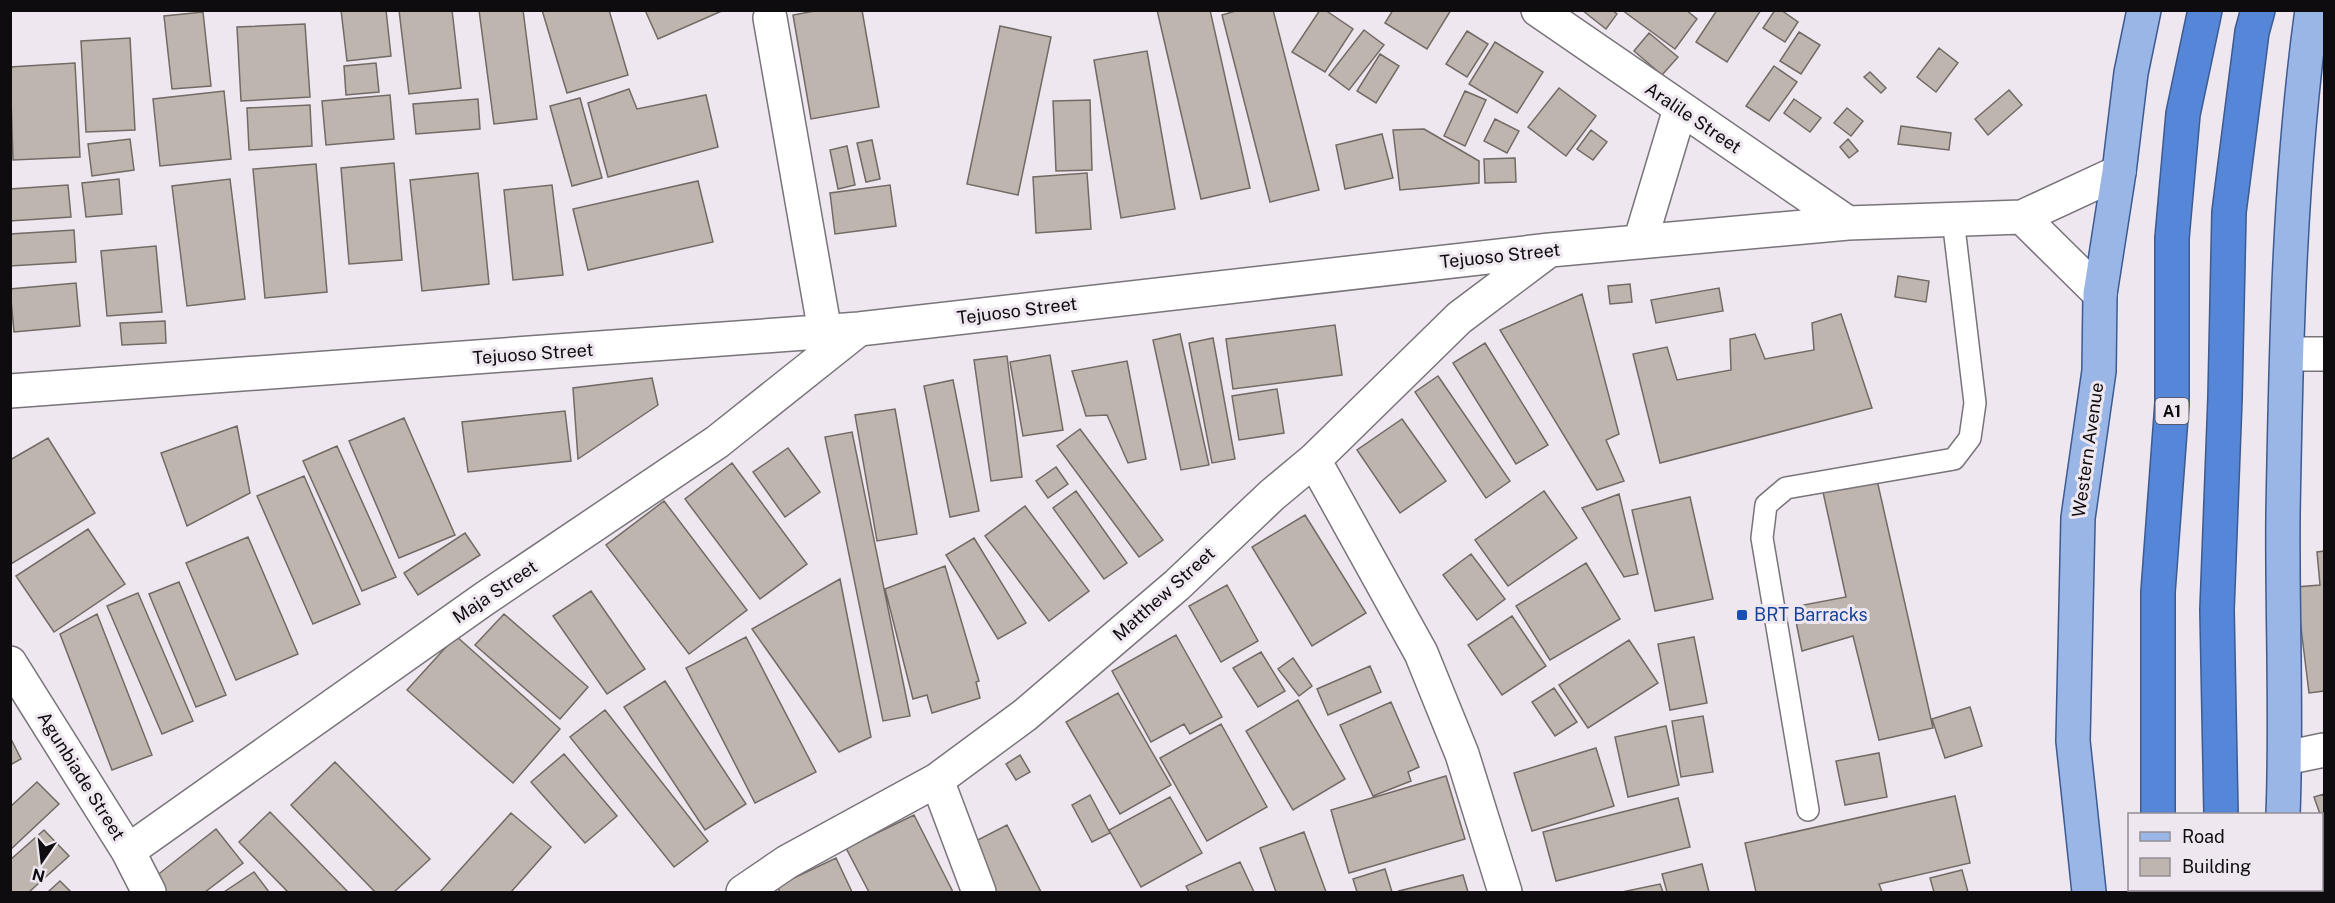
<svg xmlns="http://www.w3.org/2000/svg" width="2335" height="903" viewBox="0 0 2335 903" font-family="'Public Sans',sans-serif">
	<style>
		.building { fill: #beb5af; stroke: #726a65; stroke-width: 1.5 }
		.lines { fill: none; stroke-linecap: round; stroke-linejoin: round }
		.lane-casing { stroke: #79737a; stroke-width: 24 }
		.street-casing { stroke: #79737a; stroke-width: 36 }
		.primary-casing { stroke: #3d5b91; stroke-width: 36 }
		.highway-casing { stroke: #3d5b91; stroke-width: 36 }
		.lane { stroke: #fff; stroke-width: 21 }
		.street { stroke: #fff; stroke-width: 33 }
		.primary { stroke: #9ab6e7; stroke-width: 33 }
		.highway { stroke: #5686d7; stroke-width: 33 }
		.transit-dot { fill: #1a4fb4; stroke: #eee7ef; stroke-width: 2 }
		.labels { text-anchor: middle; stroke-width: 6; stroke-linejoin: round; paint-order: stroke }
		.shield { fill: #eee7ef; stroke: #514e52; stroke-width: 1.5 }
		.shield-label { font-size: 16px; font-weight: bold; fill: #0e0c0e }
		.street-label { font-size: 18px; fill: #0e0c0e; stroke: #eee7ef }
		.transit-label { font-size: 18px; fill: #164399; stroke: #eee7ef; text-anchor: start }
	</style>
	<rect width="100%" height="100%" fill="#eee7ef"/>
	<path class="building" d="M341 10H386L391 56 347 61Z
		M399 10H452L461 88 409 94Z
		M479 10H523L537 119 494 124Z
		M542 10H609L628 75 567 93Z
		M645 10H724L658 39Z
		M820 10H862L879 107 811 119 793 15Z
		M1157 10H1210L1250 188 1201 199Z
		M1239 10H1273L1319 190 1270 202 1222 15Z
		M1320 10H1325L1353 29 1325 72 1292 52Z
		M1393 10H1451L1427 49 1385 23Z
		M1582 10H1612L1617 14 1606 29Z
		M1622 10H1686L1697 19 1675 49Z
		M1717 10H1761L1727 62 1696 42Z
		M1775 10H1781L1798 22 1785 42 1763 28Z
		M203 12 211 86 172 89 164 16Z
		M305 24 310 97 241 101 237 27Z
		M1000 26 1051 37 1018 195 967 184Z
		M1364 30 1384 45 1349 90 1329 75Z
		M1467 31 1488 44 1467 77 1446 64Z
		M1799 32 1820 45 1801 74 1780 61Z
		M1649 33 1678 57 1662 75 1634 51Z
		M130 38 135 130 86 132 81 41Z
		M1495 42 1543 72 1517 113 1469 84Z
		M1939 48 1958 63 1936 92 1917 77Z
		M1147 51 1175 209 1121 218 1094 60Z
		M1380 54 1399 66 1376 103 1357 91Z
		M75 63 80 157 13 160 10 67Z
		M376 63 379 92 346 95 344 66Z
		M1774 66 1797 82 1769 121 1746 106Z
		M1870 72 1886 88 1881 93 1864 77Z
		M1559 88 1596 116 1566 156 1528 127Z
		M629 89 637 109 706 95 718 147 608 177 588 103Z
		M2009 90 2022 105 1988 135 1975 119Z
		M224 91 231 159 160 166 153 99Z
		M1465 91 1486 100 1465 146 1444 136Z
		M390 95 394 139 326 145 322 101Z
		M580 98 602 178 572 186 550 106Z
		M478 99 480 129 416 134 413 104Z
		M1794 99 1821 118 1810 132 1784 113Z
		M1090 100 1092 170 1056 171 1053 101Z
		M310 105 312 146 249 150 247 108Z
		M1847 108 1863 121 1851 136 1834 123Z
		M1495 119 1519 131 1507 153 1484 141Z
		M1901 126 1951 133 1949 150 1898 144Z
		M1424 129 1479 161V183L1400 190 1393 130Z
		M1591 130 1607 142 1593 160 1577 149Z
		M1382 134 1393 178 1345 189 1336 145Z
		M130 139 134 170 92 176 88 144Z
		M1848 139 1858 151 1849 158 1840 147Z
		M872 140 880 179 866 182 857 143Z
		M847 146 855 185 838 189 830 150Z
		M1515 158 1516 182 1485 183 1484 159Z
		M394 163 402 260 349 264 341 168Z
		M316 164 327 292 265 298 253 169Z
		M478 173 489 284 422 291 410 180Z
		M1087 173 1091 229 1036 233 1033 177Z
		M119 179 122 214 86 217 82 183Z
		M230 179 245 299 187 306 172 186Z
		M698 181 713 242 588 270 573 209Z
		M68 185 71 217 10 221V189Z
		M552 185 563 275 513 280 504 190Z
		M890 185 896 226 835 234 830 193Z
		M74 230 76 262 10 266V234Z
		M156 246 162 312 107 316 101 251Z
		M1898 276 1929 281 1926 302 1895 297Z
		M76 283 80 326 14 332 10 289Z
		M1630 284 1632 302 1610 304 1608 286Z
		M1719 288 1723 311 1656 323 1651 300Z
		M1582 294 1619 434 1606 440 1624 481 1597 490 1500 330Z
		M1841 314 1872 408 1660 463 1633 354 1667 347 1677 380 1731 370 1730 339 1755 334 1765 359 1814 350 1812 323Z
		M165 321 166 343 122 345 120 323Z
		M1335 325 1342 375 1233 389 1226 339Z
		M1180 334 1209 465 1181 470 1153 340Z
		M1213 338 1235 459 1212 463 1189 343Z
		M1485 343 1548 445 1516 464 1453 363Z
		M1050 355 1063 430 1023 436 1010 362Z
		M1007 356 1022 477 991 481 974 360Z
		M1127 361 1146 459 1128 463 1107 415 1086 416 1072 371Z
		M1438 376 1510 481 1486 498 1415 392Z
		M652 378 658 405 578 459 573 388Z
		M953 380 979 511 950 517 924 386Z
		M1277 389 1284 433 1239 440 1232 396Z
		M895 409 917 534 877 541 855 415Z
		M565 411 571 461 468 472 462 422Z
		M404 418 455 535 399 558 349 441Z
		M1402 419 1446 481 1400 513 1357 450Z
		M237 426 250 493 187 526 161 453Z
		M1080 429 1163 540 1139 557 1057 446Z
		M852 432 910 716 883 721 825 437Z
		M48 438 95 513 11 564 10 460Z
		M337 446 396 577 362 591 303 461Z
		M788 448 820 492 785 517 753 472Z
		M732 463 807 564 760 599 685 499Z
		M1056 467 1068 484 1048 498 1036 481Z
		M304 476 360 604 313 624 257 496Z
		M1877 480 1933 728 1879 740 1853 636 1802 651 1793 607 1846 597 1823 492Z
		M1076 491 1127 563 1104 579 1053 508Z
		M1544 491 1577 538 1508 586 1475 540Z
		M1619 494 1638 574 1624 577 1582 508Z
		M1690 497 1713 599 1655 611 1632 510Z
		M664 501 747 610 689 654 606 545Z
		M1025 506 1089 591 1049 621 985 536Z
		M1305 515 1366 613 1312 646 1252 547Z
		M88 529 125 584 54 632 16 576Z
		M465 533 480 555 418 595 404 573Z
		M248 537 298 654 236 680 186 563Z
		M974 538 1026 623 998 639 946 555Z
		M2324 551V691L2309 693 2296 587 2320 585 2317 552Z
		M1471 554 1505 599 1477 620 1443 575Z
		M1586 563 1620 619 1550 660 1516 606Z
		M945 566 979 681 976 682 980 698 932 713 927 695 913 699 885 589Z
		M840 579 871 737 839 752 752 629Z
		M179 582 226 695 196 707 149 594Z
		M1227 585 1258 641 1221 662 1189 606Z
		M591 591 645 669 607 694 553 616Z
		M138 593 193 721 162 734 107 606Z
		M97 614 152 755 112 770 60 634Z
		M504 614 588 687 560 719 475 645Z
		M1512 616 1546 666 1502 695 1468 645Z
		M1176 635 1222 717 1190 734 1184 724 1151 742 1112 671Z
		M456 636 560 729 513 783 407 690Z
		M746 637 816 772 755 803 686 668Z
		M1694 637 1707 703 1670 710 1658 644Z
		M1629 640 1658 683 1588 728 1559 685Z
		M1261 652 1285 691 1258 707 1233 668Z
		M1293 658 1312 686 1299 696 1278 669Z
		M1370 666 1381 692 1328 715 1317 689Z
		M665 681 746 804 705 830 624 707Z
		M1554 688 1577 722 1555 736 1532 702Z
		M1118 693 1171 785 1120 814 1066 722Z
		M1298 700 1345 779 1293 810 1246 731Z
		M1391 702 1419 767 1408 772 1411 781 1373 796 1340 725Z
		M1970 707 1982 746 1945 758 1932 719Z
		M605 710 708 841 674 867 570 737Z
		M1703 716 1713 772 1681 777 1672 721Z
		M1221 724 1267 807 1207 841 1160 758Z
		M1666 726 1679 785 1628 797 1615 737Z
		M10 737 21 759 10 765Z
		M1596 748 1614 806 1532 831 1514 773Z
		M1879 753 1887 797 1845 805 1836 761Z
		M564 754 617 816 585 843 531 782Z
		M1020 755 1030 772 1016 780 1006 764Z
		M335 762 430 859 394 892H375L291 805Z
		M1446 776 1465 839 1349 873 1331 810Z
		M37 782 59 804 10 850V807Z
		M2324 794V829L2322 814H2320L2314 797Z
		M1090 795 1110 833 1092 842 1072 805Z
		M1955 796 1970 863 1879 884 1882 892H1756L1745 843Z
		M1170 797 1202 853 1141 887 1109 830Z
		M1678 798 1690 847 1556 881 1543 832Z
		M270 812 348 892H288L239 842Z
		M511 813 551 847 511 892H440Z
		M914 815 953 892H869L846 848Z
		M1007 825 1041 892H990L966 846Z
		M216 829 243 863 205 892H161L151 880Z
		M44 830 69 856 29 892H10V860Z
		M1304 832 1326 892H1276L1260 848Z
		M2324 857V888H2322V858Z
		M836 858 852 892H780L777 886Z
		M1240 862 1254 892H1189L1186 886Z
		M1702 864 1709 892H1667L1662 874Z
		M1385 869 1392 892H1357L1353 879Z
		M1962 870 1968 892H1934L1930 878Z
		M254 872 269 892H224Z
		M1463 875 1468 892H1400L1399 891Z
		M60 881 71 892H48Z
		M1660 884 1663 892H1622Z"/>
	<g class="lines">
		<defs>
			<path id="lane" d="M1808 810 1762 538 1766 505 1786 488 1954 459 1970 438 1975 403 1953 219"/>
			<path id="street" d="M1538 10 1848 223
				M770 18 825 332
				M2022 217 2100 294
				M1640 242 1680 109
				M2288 354H2324
				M10 391 859 329 1550 250 1848 223 2022 217 2119 172
				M1314 460 1421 653 1462 754 1505 892
				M10 663 128 851 149 892
				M2285 758 2324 750
				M937 780 979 892
				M128 851 484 599 717 442 859 329
				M743 892 787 862 937 780 1025 715 1177 585 1272 495 1314 460 1459 318 1548 251"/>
			<path id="primary" d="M2283 814C2287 714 2282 614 2283 514 2286 347 2289 177 2312 10
				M2089 892 2073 741 2078 518 2099 371 2100 294 2119 172 2131 73 2144 10
				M2280 892V890"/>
			<path id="highway" d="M2158 814V592L2172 403V238L2183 114 2205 10
				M2221 814 2217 610 2225 398 2229 212 2252 32 2258 10
				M2222 890V892
				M2158 892V890"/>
		</defs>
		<use href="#lane" class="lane-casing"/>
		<use href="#street" class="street-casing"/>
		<use href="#primary" class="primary-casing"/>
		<use href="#highway" class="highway-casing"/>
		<use href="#lane" class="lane"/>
		<use href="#street" class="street"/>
		<use href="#primary" class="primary"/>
		<use href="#highway" class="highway"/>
	</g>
	<rect class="transit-dot" x="1736" y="609" width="12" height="12" rx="3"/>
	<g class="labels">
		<rect class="shield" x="2155.5" y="398" width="33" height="26" rx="4.5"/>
		<g class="shield-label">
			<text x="2172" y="417">A1</text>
		</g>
		<g class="street-label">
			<text transform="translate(1693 118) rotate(34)" y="6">Aralile Street</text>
			<text transform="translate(1500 256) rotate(-6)" y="6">Tejuoso Street</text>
			<text transform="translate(1017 311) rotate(-7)" y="6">Tejuoso Street</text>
			<text transform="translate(533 354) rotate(-4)" y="6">Tejuoso Street</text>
			<text transform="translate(2088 450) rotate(-82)" y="6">Western Avenue</text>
			<text transform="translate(495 592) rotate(-34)" y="6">Maja Street</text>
			<text transform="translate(1164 594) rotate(-42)" y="6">Matthew Street</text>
			<text transform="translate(81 776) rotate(58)" y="6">Agunbiade Street</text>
		</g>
		<g class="transit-label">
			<text x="1754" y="621">BRT Barracks</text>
		</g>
	</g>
	<rect width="2335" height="903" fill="none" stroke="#0e0c0e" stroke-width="24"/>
	<rect x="2128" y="813" width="195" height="78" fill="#eee7ef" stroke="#948f95" stroke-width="1.5"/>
	<rect x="2140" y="832" width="30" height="9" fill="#9ab6e7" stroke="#948f95" stroke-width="1.5"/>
	<text x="2182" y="843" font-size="18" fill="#0e0c0e">Road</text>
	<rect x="2140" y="858" width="30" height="18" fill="#beb5af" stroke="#948f95" stroke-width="1.5"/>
	<text x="2182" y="873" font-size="18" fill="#0e0c0e">Building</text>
	<g transform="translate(42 861) rotate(194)" stroke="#eee7ef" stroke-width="4.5" paint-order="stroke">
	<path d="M0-4.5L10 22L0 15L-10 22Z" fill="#0e0c0e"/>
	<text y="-9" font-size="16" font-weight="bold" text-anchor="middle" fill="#0e0c0e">N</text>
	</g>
</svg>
